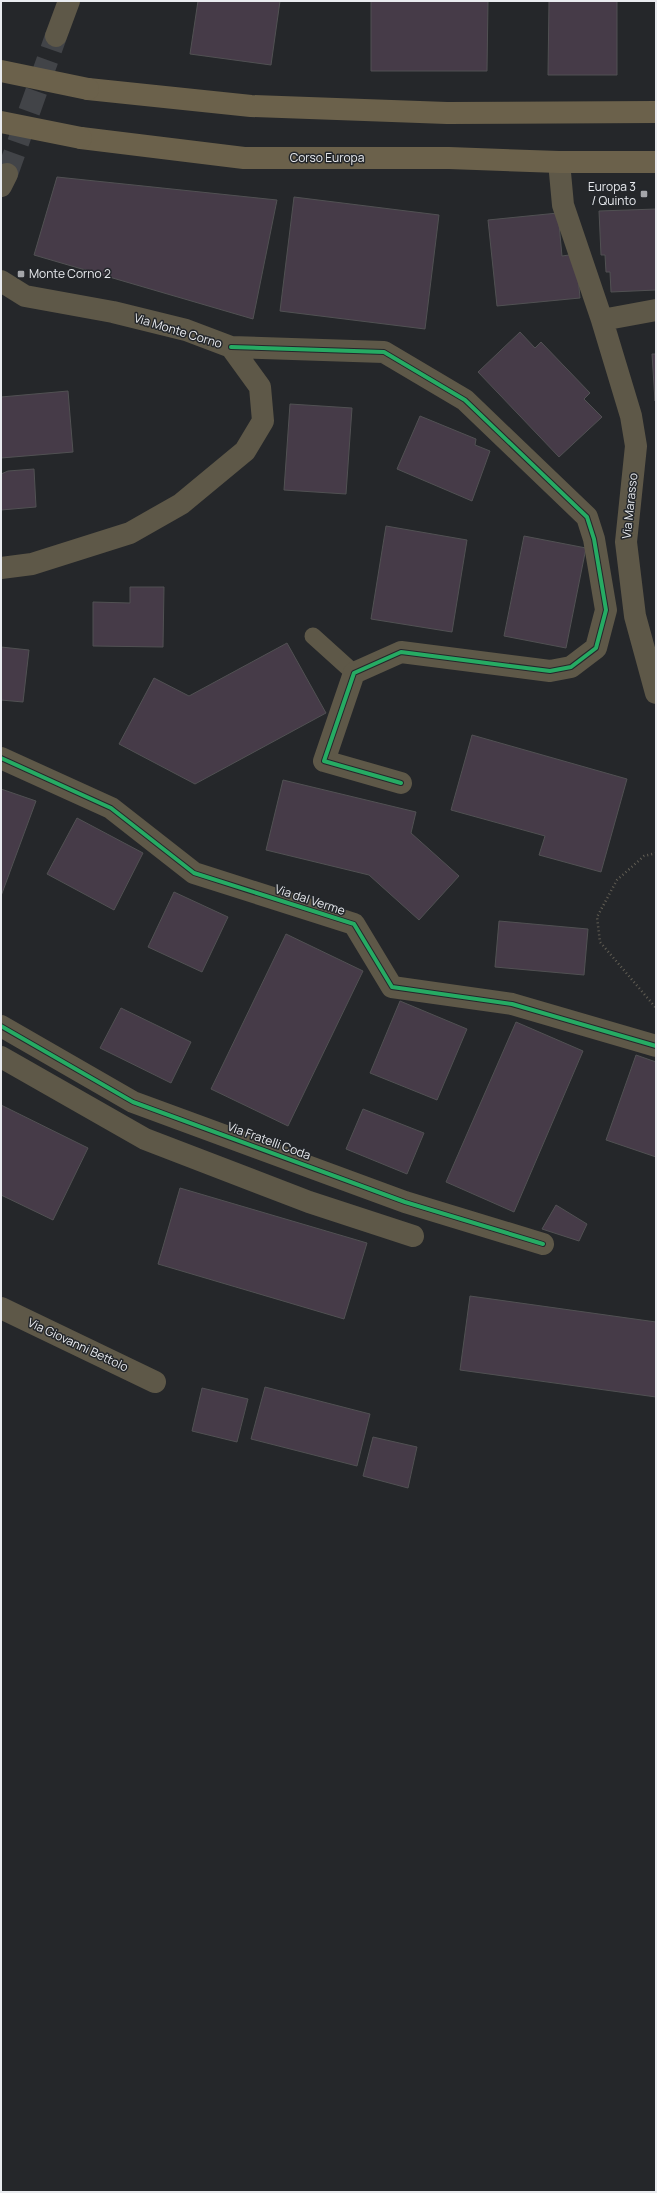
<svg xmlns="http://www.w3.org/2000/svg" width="657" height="2193" viewBox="0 0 657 2193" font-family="Manrope,sans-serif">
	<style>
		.building { fill: #463b48; stroke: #515153 }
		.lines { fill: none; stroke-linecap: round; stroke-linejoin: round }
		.tertiary-tunnel { stroke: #424448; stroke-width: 22; stroke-dasharray: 22 11; stroke-linecap: butt }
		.path { stroke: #625e54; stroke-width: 2.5; stroke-dasharray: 1 3; stroke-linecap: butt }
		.service { stroke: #5e5848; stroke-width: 17 }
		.minor { stroke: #5e5848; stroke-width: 22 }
		.tertiary { stroke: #5e5848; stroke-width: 22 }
		.primary { stroke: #6b614b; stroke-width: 22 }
		.primary-bridge { stroke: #6b614b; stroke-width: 22 }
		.cycleway-casing { stroke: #24272b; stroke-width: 6 }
		.cycleway { stroke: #26ab63; stroke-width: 4 }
		.poi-dot { fill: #a4a6aa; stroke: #24272b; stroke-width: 1.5 }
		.labels { text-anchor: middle; stroke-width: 3; stroke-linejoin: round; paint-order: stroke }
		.street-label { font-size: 12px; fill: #e9ebef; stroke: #24272b }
		.poi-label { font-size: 12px; fill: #e9ebef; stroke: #24272b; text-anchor: end }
	</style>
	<rect width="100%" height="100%" fill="#25272a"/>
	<path class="building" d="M198 1H280L271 65 190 54Z
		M371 1H488L487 71H371Z
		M549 1H617V75H548Z
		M57 177 277 200 253 319 34 255Z
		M294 197 439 215 425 329 280 311Z
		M656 209V290L611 292 610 272H606L605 255H601L599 211Z
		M558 213 562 256 576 254 580 298 497 306 488 220Z
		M520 332 535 348 541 342 590 393 584 399 602 417 559 457 478 372Z
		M652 354H656L655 401Z
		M68 391 73 452 1 458V397Z
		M290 404 352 408 346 494 284 490Z
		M420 416 476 439 475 445 490 451 472 501 397 469Z
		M34 469 36 507 1 510V474L8 471Z
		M386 526 467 540 452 632 371 619Z
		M524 536 586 548 566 648 504 636Z
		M130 587H164L163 647 93 646V602L130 603Z
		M287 643 326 713 195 784 119 744 154 678 189 696Z
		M1 647 29 650 23 702 1 700Z
		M472 735 627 779 601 872 539 855 545 836 451 810Z
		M283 780 416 812 411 833 459 876 419 920 369 875 266 850Z
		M1 789 36 801 1 896Z
		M77 818 143 853 114 910 47 874Z
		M174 892 228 917 202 972 148 947Z
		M499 921 588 929 584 975 495 967Z
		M286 934 363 971 288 1126 211 1089Z
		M400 1001 467 1029 437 1100 370 1073Z
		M121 1008 191 1042 171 1083 100 1048Z
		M516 1022 583 1051 514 1212 446 1182Z
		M636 1055 656 1062V1157L606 1140Z
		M1 1105 88 1148 53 1220 1 1195Z
		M363 1109 424 1133 407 1174 346 1149Z
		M180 1188 367 1243 344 1319 158 1264Z
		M556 1205 587 1224 579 1241 542 1229Z
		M470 1296 656 1322V1397L460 1370Z
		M265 1387 370 1414 357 1466 251 1439Z
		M202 1388 248 1399 237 1442 192 1431Z
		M373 1437 417 1447 408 1488 363 1476Z"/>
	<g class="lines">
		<path class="tertiary-tunnel" d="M7 174 56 36"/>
		<path class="path" d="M656 853 644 856 617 880 597 917 600 942 656 1008"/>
		<path class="service" d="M313 636 354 673"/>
		<path class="minor" d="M559 162 563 205 602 320 656 310
			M1 281 25 296 113 312 186 330 231 347 260 387 263 421 245 451 181 504 130 533 32 564 1 568
			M602 320 631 416 636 446 626 542 635 616 656 693
			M231 347 384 352 465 400 587 517 594 539 606 610 596 648 571 667 550 671 401 652 354 673 324 761 401 783
			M1 758 111 808 194 873 354 924 392 987 512 1004 656 1046
			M1 1026 133 1102 405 1202 543 1244
			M1 1057 145 1139 309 1202 413 1236
			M1 1308 155 1382"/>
		<path class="tertiary" d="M56 36 69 1
			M1 186 7 174"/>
		<path class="primary" d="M88 89 251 106 447 113 656 112
			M81 138 244 158H449L559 162H656"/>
		<path class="primary-bridge" d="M1 71 88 89
			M1 122 81 138"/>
		<defs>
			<path id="cycleway" d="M231 347 384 352 465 400 587 517 594 539 606 610 596 648 571 667 550 671 401 652 354 673 324 761 401 783
				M1 758 111 808 194 873 354 924 392 987 512 1004 656 1046
				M1 1026 133 1102 405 1202 543 1244"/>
		</defs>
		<use href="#cycleway" class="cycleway-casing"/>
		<use href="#cycleway" class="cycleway"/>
	</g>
	<g class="poi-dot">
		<rect x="640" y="190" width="8" height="8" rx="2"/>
		<rect x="17" y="270" width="8" height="8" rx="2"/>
	</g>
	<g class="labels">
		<g class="street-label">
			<text x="327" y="162">Corso Europa</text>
			<text transform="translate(178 331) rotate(17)" y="4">Via Monte Corno</text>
			<text transform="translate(630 506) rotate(-84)" y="4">Via Marasso</text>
			<text transform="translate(310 900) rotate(18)" y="4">Via dal Verme</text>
			<text transform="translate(269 1141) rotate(20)" y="4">Via Fratelli Coda</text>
			<text transform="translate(78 1345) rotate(25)" y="4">Via Giovanni Bettolo</text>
		</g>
		<g class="poi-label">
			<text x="636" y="191">Europa 3<tspan x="636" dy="14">/ Quinto</tspan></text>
			<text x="29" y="278" text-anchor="start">Monte Corno 2</text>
		</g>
	</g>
	<rect width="657" height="2193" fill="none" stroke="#e9ebef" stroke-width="4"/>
</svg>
